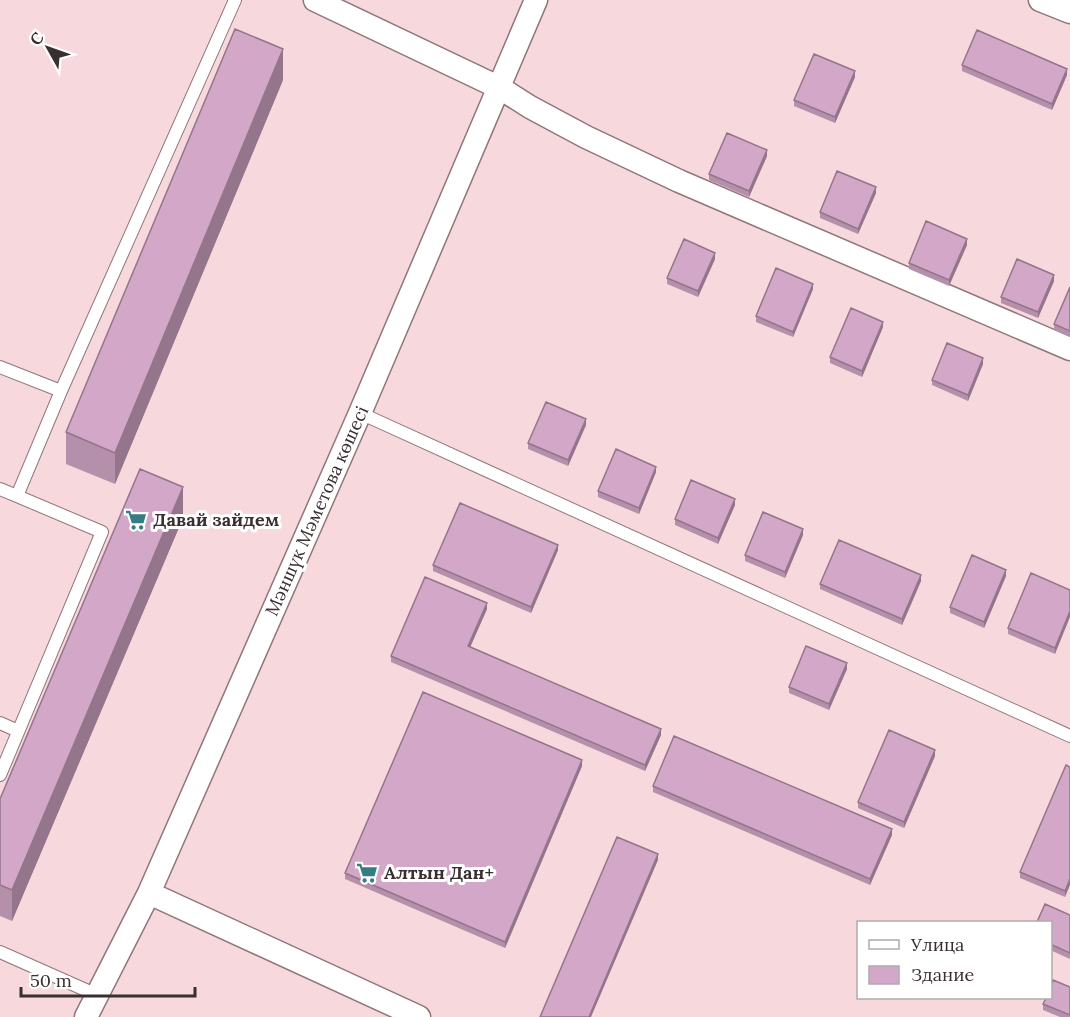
<svg xmlns="http://www.w3.org/2000/svg" width="1070" height="1017" viewBox="0 0 1070 1017" font-family="Lora,serif">
	<style>
		.lines { fill: none; stroke-linecap: round; stroke-linejoin: round }
		.lane-casing { stroke: #907679; stroke-width: 14 }
		.street-casing { stroke: #907679; stroke-width: 25 }
		.lane { stroke: #fff; stroke-width: 12 }
		.street { stroke: #fff; stroke-width: 22 }
		.wall { fill: #b590ab }
		.shaded-wall { fill: #94758b }
		.building { fill: #d3a7c7; stroke: #94758b; stroke-width: 1.5 }
		.labels { text-anchor: middle; stroke-width: 6; stroke-linejoin: round; paint-order: stroke }
		.street-label { font-size: 18px; fill: #392e30; stroke: #fff }
		.poi-label { font-size: 18px; font-weight: bold; fill: #392e30; stroke: #fff; text-anchor: start }
	</style>
	<rect width="100%" height="100%" fill="#f7d9dd"/>
	<g class="lines">
		<defs>
			<path id="lane" d="M0 367 61 391
				M360 413 1070 736
				M0 489 17 496
				M0 723 18 731
				M0 775 102 532 17 496 61 391 235 0
				M0 952 97 995"/>
			<path id="street" d="M315 0 500 88 530 107 586 137 679 181 1070 349
				M1040 0 1070 12
				M149 893 419 1017
				M86 1017 149 893 360 413 536 0"/>
		</defs>
		<use href="#lane" class="lane-casing"/>
		<use href="#street" class="street-casing"/>
		<use href="#lane" class="lane"/>
		<use href="#street" class="street"/>
	</g>
	<path class="wall" d="M962 65 1067 75 1052 110 962 71Z
		M855 77 835 123 794 106V100Z
		M283 80 115 484 66 464V432Z
		M767 156 749 197 709 180V174Z
		M876 193 858 234 820 218V212Z
		M967 245 949 286 909 269V263Z
		M715 259 698 297 667 284V278Z
		M1054 281 1038 318 1001 303V297Z
		M1070 287V337L1054 330V324Z
		M813 289 793 337 756 322V316Z
		M883 327 862 377 830 363V357Z
		M983 364 968 401 932 385V380Z
		M586 425 568 466 528 449V443Z
		M656 472 639 514 598 497V491Z
		M735 505 718 544 675 525V519Z
		M183 518 12 921 0 916V799Z
		M803 535 785 578 745 561V555Z
		M558 550 531 613 433 571V565Z
		M1006 576 984 628 950 613V607Z
		M921 581 902 625 820 589V584Z
		M1070 590 1055 654 1008 634V628Z
		M487 609 470 647 661 735 645 771 391 662V656Z
		M847 669 829 710 789 693V687Z
		M935 756 904 828 858 808V802Z
		M1066 765 1065 897 1020 878V872Z
		M582 766 505 948 345 879V873Z
		M653 786 892 835 870 885 653 792Z
		M1070 915V959L1050 950V922Z
		M1070 987V1017H1060L1043 1010V1004Z"/>
	<path class="shaded-wall" d="M283 49V80L115 484V453Z
		M1067 69V75L1052 110V104Z
		M855 71V77L835 123V117Z
		M767 150V156L749 197V191Z
		M876 187V193L858 234V229Z
		M967 239V245L949 286V280Z
		M715 253V259L698 297V291Z
		M1054 275V281L1038 318V312Z
		M813 284V289L793 337V332Z
		M883 322V327L862 377V371Z
		M983 358V364L968 401V395Z
		M586 419V425L568 466V460Z
		M656 467V472L639 514V508Z
		M183 487V518L12 921V890Z
		M735 499V505L718 544V538Z
		M803 529V535L785 578V572Z
		M558 545V550L531 613V607Z
		M1006 570V576L984 628V622Z
		M921 575V581L902 625V619Z
		M487 603V609L468 652V646Z
		M1070 611V617L1055 654V648Z
		M847 663V669L829 710V704Z
		M661 729V735L645 771V765Z
		M935 750V756L904 828V822Z
		M582 760V766L505 948V942Z
		M892 829V835L870 885V879Z
		M658 854V860L591 1017H589Z
		M1070 879V885L1065 897V891Z"/>
	<path class="building" d="M235 29 283 49 115 453 66 432Z
		M977 30 1067 69 1052 104 962 65Z
		M814 54 855 71 835 117 794 100Z
		M727 133 767 150 749 191 709 174Z
		M837 171 876 187 858 229 820 212Z
		M926 221 967 239 949 280 909 263Z
		M684 239 715 253 698 291 667 278Z
		M1017 259 1054 275 1038 312 1001 297Z
		M776 268 813 284 793 332 756 316Z
		M1070 287V331L1054 324Z
		M851 308 883 322 862 371 830 357Z
		M947 343 983 358 968 395 932 380Z
		M546 402 586 419 568 460 528 443Z
		M616 449 656 467 639 508 598 491Z
		M140 469 183 487 12 890 0 885V799Z
		M691 480 735 499 718 538 675 519Z
		M460 503 558 545 531 607 433 565Z
		M763 512 803 529 785 572 745 555Z
		M839 540 921 575 902 619 820 584Z
		M972 555 1006 570 984 622 950 607Z
		M1031 573 1070 590V611L1055 648 1008 628Z
		M425 577 487 603 468 646 661 729 645 765 391 656Z
		M806 646 847 663 829 704 789 687Z
		M423 692 582 760 505 942 345 873Z
		M889 730 935 750 904 822 858 802Z
		M674 736 892 829 870 879 653 786Z
		M1066 765 1070 767V879L1065 891 1020 872Z
		M617 837 658 854 589 1017H540Z
		M1045 904 1070 915V953L1050 944V922H1037Z
		M1053 980 1070 987V1015L1043 1004 1046 998H1050V987Z"/>
	<defs>
		<symbol id="supermarket-bare" viewBox="-9 -9 18 18"><path d="M-6-5.5h2.5l.6 2H6L4.5 2H-2.5L-4.4-4H-6ZM-1.5 3.2a1.3 1.3 0 1 0 .1 0ZM3 3.2a1.3 1.3 0 1 0 .1 0Z" fill="#357d84" stroke="#fff" stroke-width="2.5" paint-order="stroke"/></symbol>
	</defs>
	<g fill-rule="evenodd">
		<use href="#supermarket-bare" x="121" y="505" width="30" height="30"/>
		<use href="#supermarket-bare" x="352" y="858" width="30" height="30"/>
	</g>
	<g class="labels">
		<g class="street-label">
			<text transform="translate(317 511) rotate(-66)" y="6">Мәншүк Мәметова көшесі</text>
		</g>
		<g class="poi-label">
			<text x="153" y="526">Давай зайдем</text>
			<text x="384" y="879">Алтын Дан+</text>
		</g>
	</g>
	<rect x="857" y="921" width="195" height="78" fill="#ffffff" stroke="#b0abac" stroke-width="1.5"/>
	<rect x="869" y="940" width="30" height="9" fill="#ffffff" stroke="#b0abac" stroke-width="1.5"/>
	<text x="911" y="951" font-size="18" fill="#392e30">Улица</text>
	<rect x="869" y="966" width="30" height="18" fill="#d3a7c7" stroke="#b0abac" stroke-width="1.5"/>
	<text x="911" y="981" font-size="18" fill="#392e30">Здание</text>
	<g transform="translate(48 48) rotate(310)" stroke="#ffffff" stroke-width="4.5" paint-order="stroke">
	<path d="M0-4.5L10 22L0 15L-10 22Z" fill="#392e30"/>
	<text y="-9" font-size="16" font-weight="bold" text-anchor="middle" fill="#392e30">С</text>
	</g>
	<path d="M21 987v9h174v-9" fill="none" stroke="#392e30" stroke-width="3"/>
	<text x="30" y="987" font-size="18" fill="#392e30" stroke="#ffffff" stroke-width="4.5" paint-order="stroke">50 m</text>
</svg>
